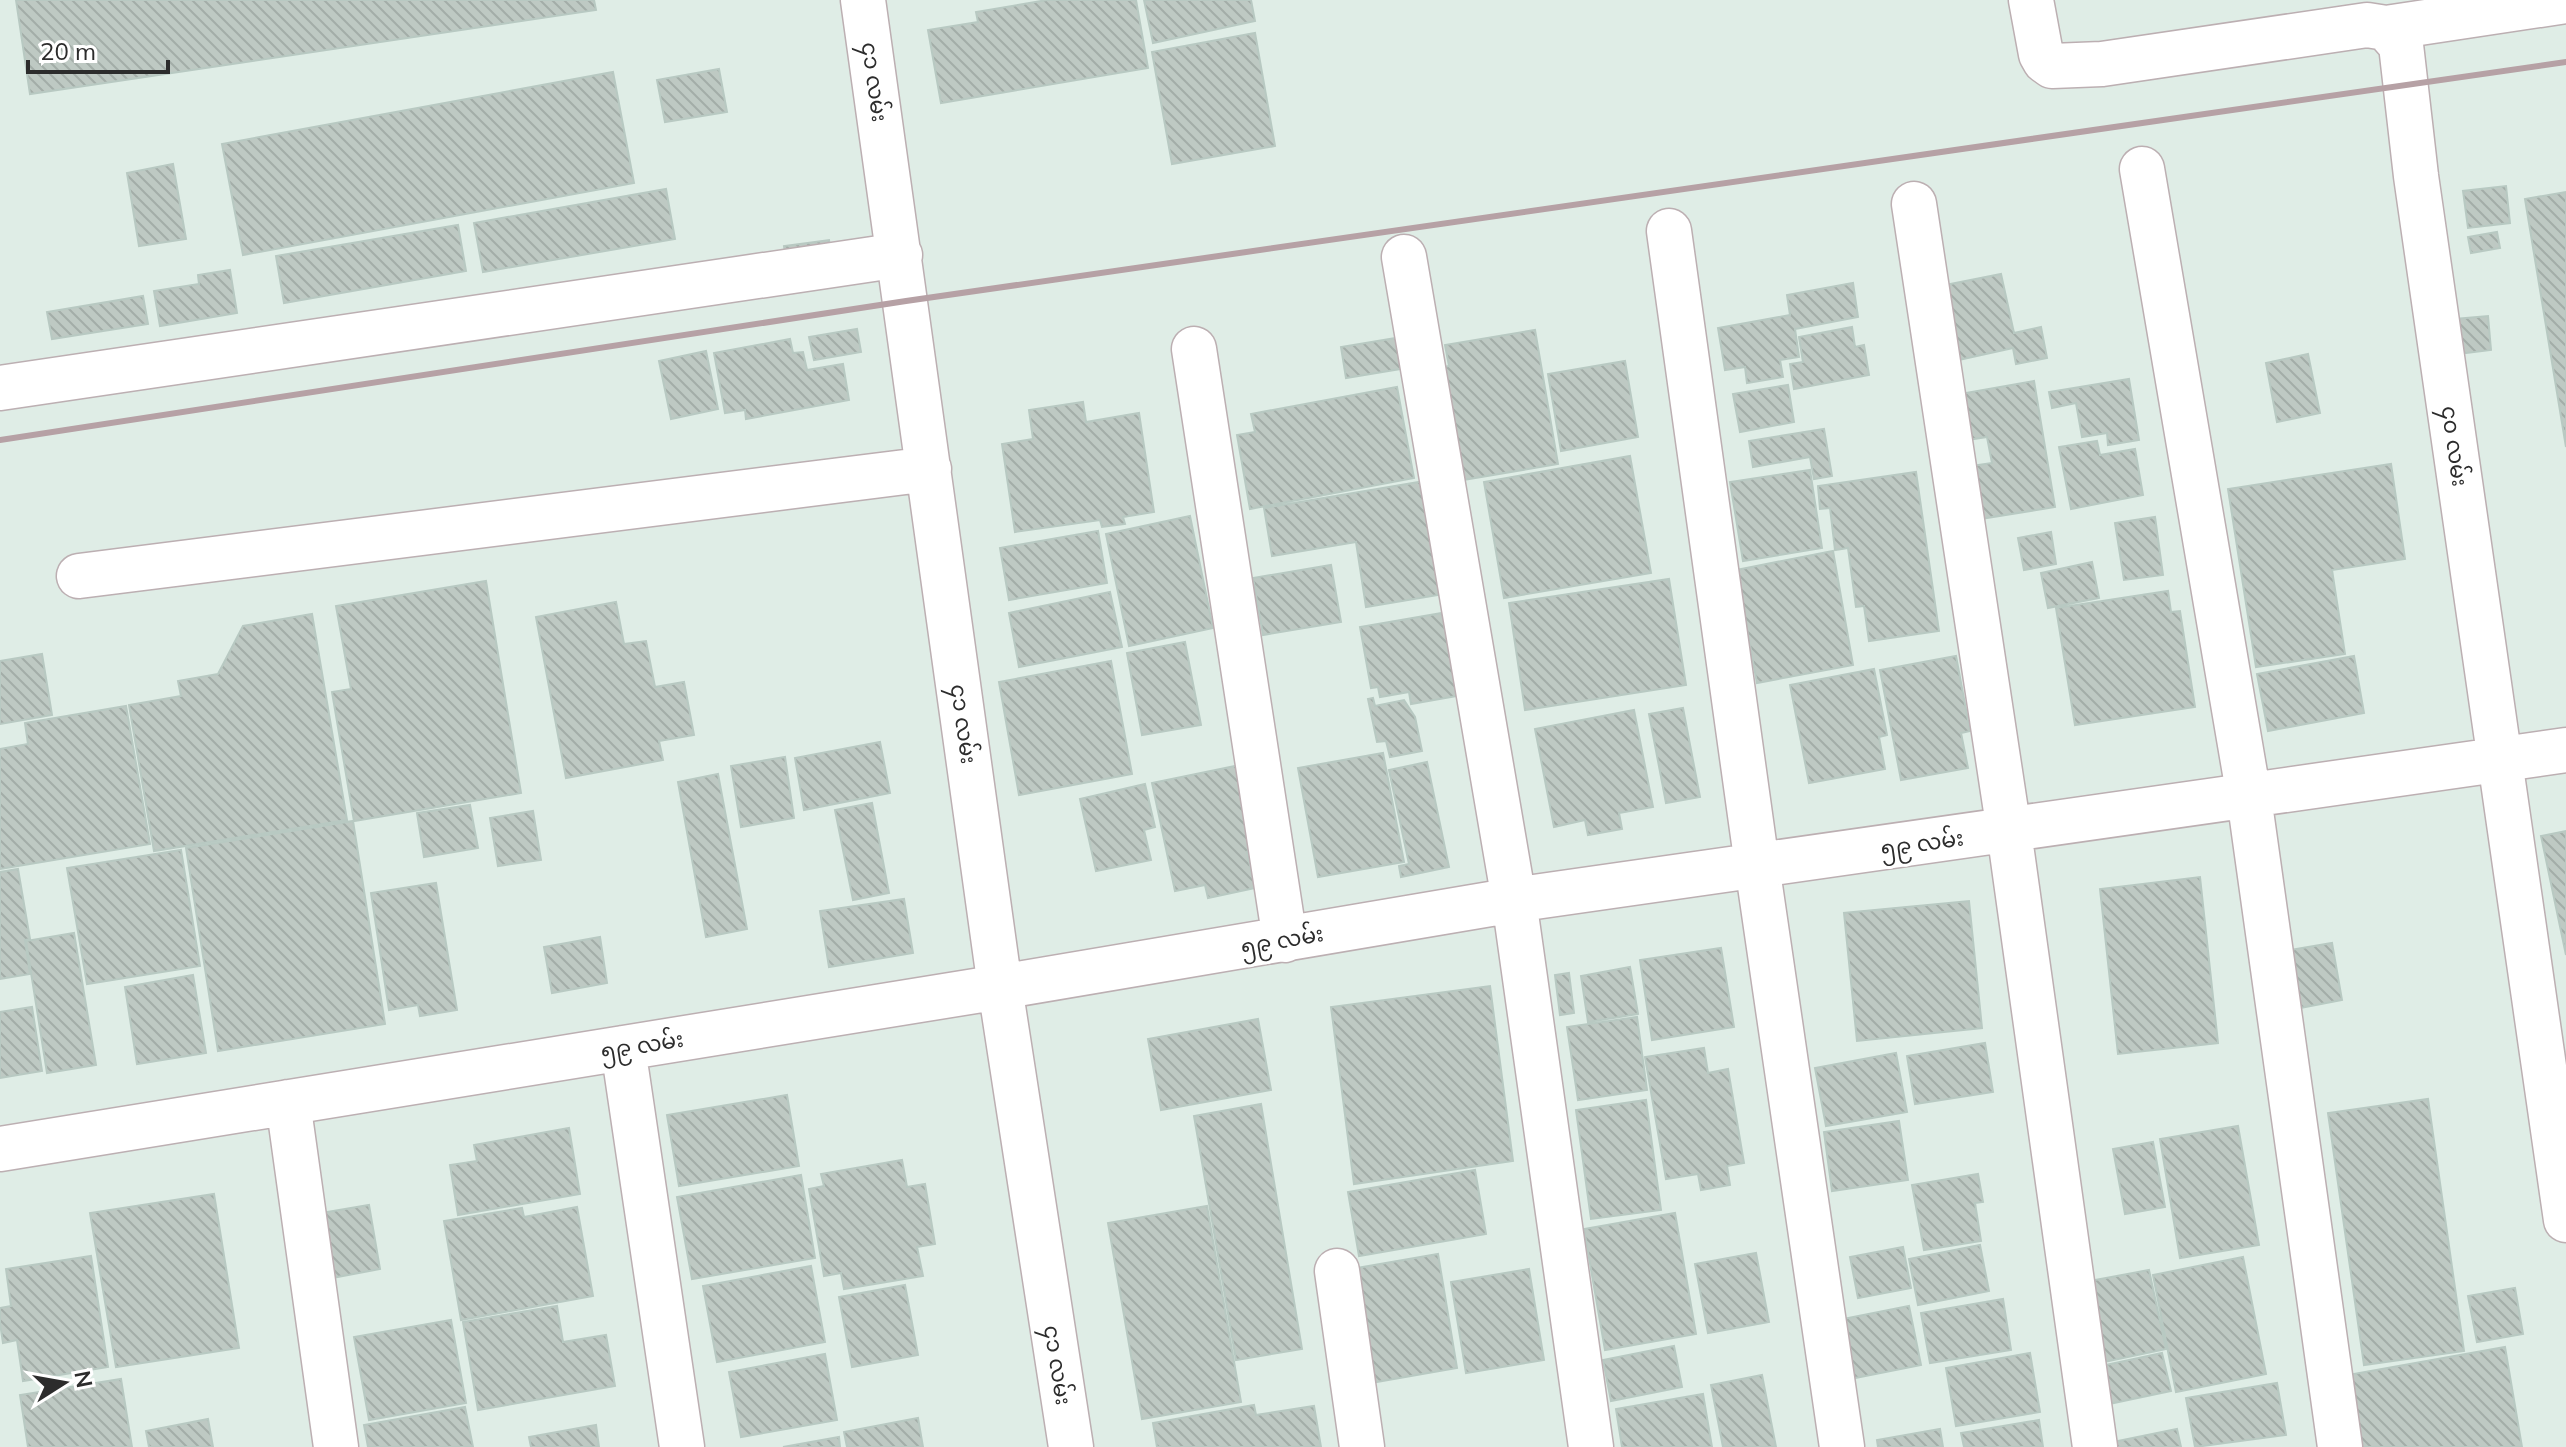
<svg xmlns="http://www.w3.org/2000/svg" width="2566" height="1447" viewBox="0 0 2566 1447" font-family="Mulish,'Noto Sans Myanmar',sans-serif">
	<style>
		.building { fill: url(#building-back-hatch); stroke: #b8c9c2; stroke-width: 2 }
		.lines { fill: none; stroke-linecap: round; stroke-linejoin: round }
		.minor-casing { stroke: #bcafb2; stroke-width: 47 }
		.minor { stroke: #fff; stroke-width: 44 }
		.rail { stroke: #b6a1a5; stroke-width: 6 }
		.labels { text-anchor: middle; stroke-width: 6; stroke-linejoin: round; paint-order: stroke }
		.street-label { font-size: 22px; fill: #2c2c2c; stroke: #fff }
	</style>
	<defs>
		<pattern id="building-back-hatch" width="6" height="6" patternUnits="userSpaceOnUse" patternTransform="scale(2)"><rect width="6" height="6" fill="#bec9c3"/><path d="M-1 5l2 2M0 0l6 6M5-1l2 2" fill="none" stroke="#a3ada8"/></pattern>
	</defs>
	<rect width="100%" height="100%" fill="#dfede6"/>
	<path class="building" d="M16 0H594L596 10 30 94Z
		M1047 0H1136L1148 68 941 103 928 30 978 22 976 12Z
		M1144 0H1251L1255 21 1153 43Z
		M1255 33 1275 146 1172 164 1152 52Z
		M719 69 727 112 665 122 657 80Z
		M613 72 634 183 243 255 222 144Z
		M173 164 186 239 139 246 127 173Z
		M2506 186 2510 223 2468 228 2463 191Z
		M666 189 675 239 483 272 474 223Z
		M2566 192V447L2525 199Z
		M458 225 466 271 284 303 276 256Z
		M2497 232 2500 248 2471 253 2468 237Z
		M829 240 831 255 786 261 784 246Z
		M230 270 237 313 160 326 154 291 199 284 198 275Z
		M2001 274 2014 333 2041 327 2047 358 2016 364 2013 348 1945 363 1930 288Z
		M1853 283 1858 317 1795 329 1799 357 1780 360 1783 377 1747 383 1745 367 1725 370 1718 328 1790 315 1787 295Z
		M143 296 148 324 52 339 47 312Z
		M2488 316 2491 350 2459 354 2455 319Z
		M1852 327 1855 347 1864 345 1869 375 1794 389 1790 364 1803 362 1799 337Z
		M857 329 861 352 814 360 809 337Z
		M1535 330 1558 464 1451 482 1430 370 1449 366 1445 345Z
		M1408 336 1413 367 1346 378 1341 347Z
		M790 339 793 353 803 352 807 370 843 364 849 400 746 419 745 410 725 413 714 353Z
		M706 351 718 409 671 419 659 361Z
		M2308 354 2320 413 2277 422 2266 363Z
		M1625 361 1638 437 1561 451 1548 374Z
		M2129 379 2139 440 2108 445 2107 433 2082 437 2076 403 2052 408 2049 392Z
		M2034 381 2055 507 1974 520 1964 467 1992 463 1987 437 1967 440 1960 394Z
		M1788 385 1794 422 1740 432 1733 394Z
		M1397 387 1414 478 1250 509 1237 435 1255 432 1251 414Z
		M1083 402 1086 422 1139 413 1154 512 1123 517 1125 524 1102 527 1100 520 1015 532 1002 444 1033 439 1029 410Z
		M1824 429 1832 476 1814 479 1810 457 1753 467 1749 441Z
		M2097 441 2100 455 2135 449 2143 495 2071 509 2059 447Z
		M1630 456 1651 573 1504 598 1484 482Z
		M2391 464 2405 559 2332 570 2345 654 2256 667 2228 489Z
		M1810 470 1822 548 1743 561 1730 482Z
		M1916 472 1939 631 1869 641 1864 606 1856 607 1848 548 1835 550 1830 508 1820 509 1818 486Z
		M1425 481 1444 594 1366 607 1356 542 1272 556 1264 508Z
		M1190 516 1213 628 1129 646 1106 534Z
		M2155 517 2163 575 2124 580 2115 523Z
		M1098 531 1107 583 1009 600 1000 548Z
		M2051 532 2056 564 2024 570 2018 538Z
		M1833 551 1853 665 1757 683 1736 570Z
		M2092 562 2099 598 2048 608 2041 573Z
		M1331 565 1341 622 1263 635 1253 578Z
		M1669 579 1686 685 1525 710 1509 603Z
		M486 581 521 793 354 821 332 692 351 689 336 606Z
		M2168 591 2171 612 2180 611 2195 707 2075 725 2056 608Z
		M1110 592 1122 647 1019 667 1009 613Z
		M616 602 624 644 646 641 655 687 684 682 694 735 659 741 663 760 566 778 536 617Z
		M1442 613 1457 696 1411 704 1409 692 1380 697 1378 687 1371 688 1360 627Z
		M312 614 347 820 154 851 129 705 181 696 178 681 218 674 243 626Z
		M1185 642 1201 725 1142 735 1127 653Z
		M42 654 52 715 0 724V661Z
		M1956 656 1970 731 1961 733 1968 768 1901 780 1880 670Z
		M2354 656 2364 713 2268 731 2257 674Z
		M1111 661 1132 774 1019 795 999 682Z
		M1874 669 1887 735 1879 737 1885 769 1809 783 1790 685Z
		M1373 698 1375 706 1404 700 1415 717 1422 751 1390 757 1386 741 1377 742 1368 699Z
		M126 706 150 844 0 869V749L28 744 25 723Z
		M1683 708 1700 797 1666 803 1649 714Z
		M1634 710 1653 807 1619 813 1622 829 1588 835 1585 820 1554 827 1535 729Z
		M880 742 890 793 804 810 795 758Z
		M1383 753 1404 862 1318 877 1298 768Z
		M785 757 794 818 741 827 731 766Z
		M1427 762 1449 867 1401 877 1399 866 1409 864 1389 770Z
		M1240 765 1256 838 1247 852 1255 888 1208 898 1205 885 1175 891 1152 783Z
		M718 774 747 929 706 937 678 782Z
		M1145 784 1155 827 1144 830 1151 860 1096 871 1080 799Z
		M872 803 889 893 853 900 835 810Z
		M470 805 478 848 424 857 417 813Z
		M533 811 541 860 498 866 490 818Z
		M353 821 385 1024 218 1051 186 848Z
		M2566 831V955L2541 836Z
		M181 850 200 966 87 984 67 868Z
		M18 869 30 939 25 940 30 974 0 979V872Z
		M2200 877 2218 1043 2118 1054 2100 889Z
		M436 883 457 1010 420 1016 418 1005 389 1010 371 893Z
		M904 899 913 953 829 967 820 911Z
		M1969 901 1982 1028 1857 1041 1844 913Z
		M74 933 96 1065 47 1073 26 941Z
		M600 937 607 983 552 993 544 947Z
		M2332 943 2342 1000 2300 1008 2290 950Z
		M1721 948 1734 1027 1652 1040 1640 960Z
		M1630 967 1638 1014 1588 1022 1581 976Z
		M1569 973 1574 1013 1560 1015 1555 975Z
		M193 975 206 1053 137 1064 125 987Z
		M1490 986 1513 1161 1354 1184 1331 1007Z
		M32 1007 42 1071 0 1078V1012Z
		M1637 1017 1647 1090 1578 1100 1567 1027Z
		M1258 1019 1271 1090 1161 1110 1148 1039Z
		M1985 1043 1993 1092 1915 1104 1907 1056Z
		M1704 1048 1708 1073 1728 1069 1744 1163 1727 1166 1730 1185 1701 1190 1698 1174 1666 1179 1645 1057Z
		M1896 1053 1907 1112 1826 1126 1815 1068Z
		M787 1095 799 1166 679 1186 667 1115Z
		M2428 1099 2464 1351 2364 1365 2328 1113Z
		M1646 1100 1661 1210 1591 1219 1576 1110Z
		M1261 1104 1302 1349 1236 1360 1194 1116Z
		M1899 1121 1908 1180 1832 1191 1824 1132Z
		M2238 1126 2259 1245 2180 1258 2160 1139Z
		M569 1128 580 1194 458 1215 450 1165 477 1161 474 1145Z
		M2153 1142 2165 1207 2125 1214 2113 1149Z
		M902 1160 907 1187 925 1184 935 1244 917 1247 923 1276 844 1289 841 1273 824 1276 809 1189 824 1186 821 1174Z
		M1475 1170 1486 1234 1359 1256 1348 1192Z
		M1978 1174 1983 1202 1975 1203 1981 1241 1924 1250 1912 1185Z
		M801 1175 815 1258 692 1279 677 1197Z
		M214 1194 239 1348 116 1367 90 1213Z
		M369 1205 380 1269 332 1278 321 1213Z
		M1207 1206 1241 1402 1142 1419 1108 1223Z
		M577 1207 593 1296 461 1320 444 1221 522 1208 524 1217Z
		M1675 1213 1696 1334 1605 1350 1584 1229Z
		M1980 1245 1989 1291 1918 1305 1909 1259Z
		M1903 1247 1911 1288 1858 1298 1850 1257Z
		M1756 1253 1769 1322 1708 1333 1695 1264Z
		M1438 1254 1457 1368 1365 1384 1345 1270Z
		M91 1256 108 1367 23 1381 17 1340 3 1343 0 1323V1308L11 1306 6 1269Z
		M2243 1257 2266 1374 2176 1392 2153 1275Z
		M811 1266 825 1342 717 1362 703 1286Z
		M1529 1269 1544 1360 1466 1373 1451 1282Z
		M2149 1270 2166 1349 2099 1363 2084 1282Z
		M905 1285 918 1355 852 1367 839 1297Z
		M2515 1288 2523 1334 2477 1342 2468 1296Z
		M2003 1299 2011 1350 1930 1363 1921 1313Z
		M557 1306 563 1342 606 1335 615 1386 478 1410 463 1322Z
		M1909 1306 1921 1365 1850 1379 1838 1320Z
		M451 1320 466 1403 369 1420 354 1337Z
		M1674 1346 1682 1387 1611 1401 1603 1360Z
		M2505 1347 2522 1447H2361L2348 1375Z
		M2030 1353 2040 1412 1956 1426 1946 1368Z
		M2162 1353 2171 1391 2109 1404 2101 1366Z
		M825 1354 837 1420 741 1437 729 1372Z
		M1762 1375 1776 1447H1723L1711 1385Z
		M121 1379 132 1447H28L20 1395Z
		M2277 1383 2286 1435 2195 1447 2186 1398Z
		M1703 1394 1712 1447H1622L1616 1409Z
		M1254 1405 1256 1415 1314 1406 1321 1447H1157L1153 1423Z
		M465 1407 473 1447H368L364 1425Z
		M918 1418 923 1447H847L844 1432Z
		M208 1419 213 1447H149L146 1431Z
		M2039 1420 2043 1447H1964L1961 1433Z
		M596 1425 599 1447H531L529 1437Z
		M1940 1429 1943 1447H1878L1877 1440Z
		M2177 1429 2181 1447H2109L2108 1443Z
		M839 1437 840 1447H783Z"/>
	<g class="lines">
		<defs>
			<path id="minor" d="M863 0 1000 987 1071 1447
				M2031 0 2041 54 2045 61 2052 66 2102 64 2367 25 2386 28 2401 45 2416 176 2566 1220
				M2386 28 2566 1
				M2142 169 2249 797 2340 1447
				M1914 204 2009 831 2095 1447
				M1669 231 1757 865 1842 1447
				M1404 257 1514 900 1591 1447
				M1194 349 1285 940
				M0 388 900 255
				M79 576 929 469
				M623 1048 682 1447
				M288 1102 336 1447
				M0 1149 1000 987 1514 900 2566 750
				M1337 1271 1362 1447"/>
		</defs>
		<use href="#minor" class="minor-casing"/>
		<use href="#minor" class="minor"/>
		<path class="rail" d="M0 440 906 301 2566 62"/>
	</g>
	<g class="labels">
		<g class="street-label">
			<text transform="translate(875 82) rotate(82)" y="8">၄၁ လမ်း</text>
			<text transform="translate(2455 446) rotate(82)" y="8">၄၀ လမ်း</text>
			<text transform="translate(964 724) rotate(82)" y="8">၄၁ လမ်း</text>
			<text transform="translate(1922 843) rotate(-8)" y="8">၅၉ လမ်း</text>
			<text transform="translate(1282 940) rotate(-10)" y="8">၅၉ လမ်း</text>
			<text transform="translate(642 1045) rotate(-9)" y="8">၅၉ လမ်း</text>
			<text transform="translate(1058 1365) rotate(81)" y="8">၄၁ လမ်း</text>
		</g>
	</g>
	<g transform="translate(64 1383) rotate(79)" stroke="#ffffff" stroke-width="6" paint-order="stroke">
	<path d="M0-6L14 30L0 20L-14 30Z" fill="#2c2c2c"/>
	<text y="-12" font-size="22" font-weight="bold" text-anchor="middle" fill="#2c2c2c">N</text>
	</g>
	<path d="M28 60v12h140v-12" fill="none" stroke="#2c2c2c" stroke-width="4"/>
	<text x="40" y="60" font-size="24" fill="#2c2c2c" stroke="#ffffff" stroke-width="6" paint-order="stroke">20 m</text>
</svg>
